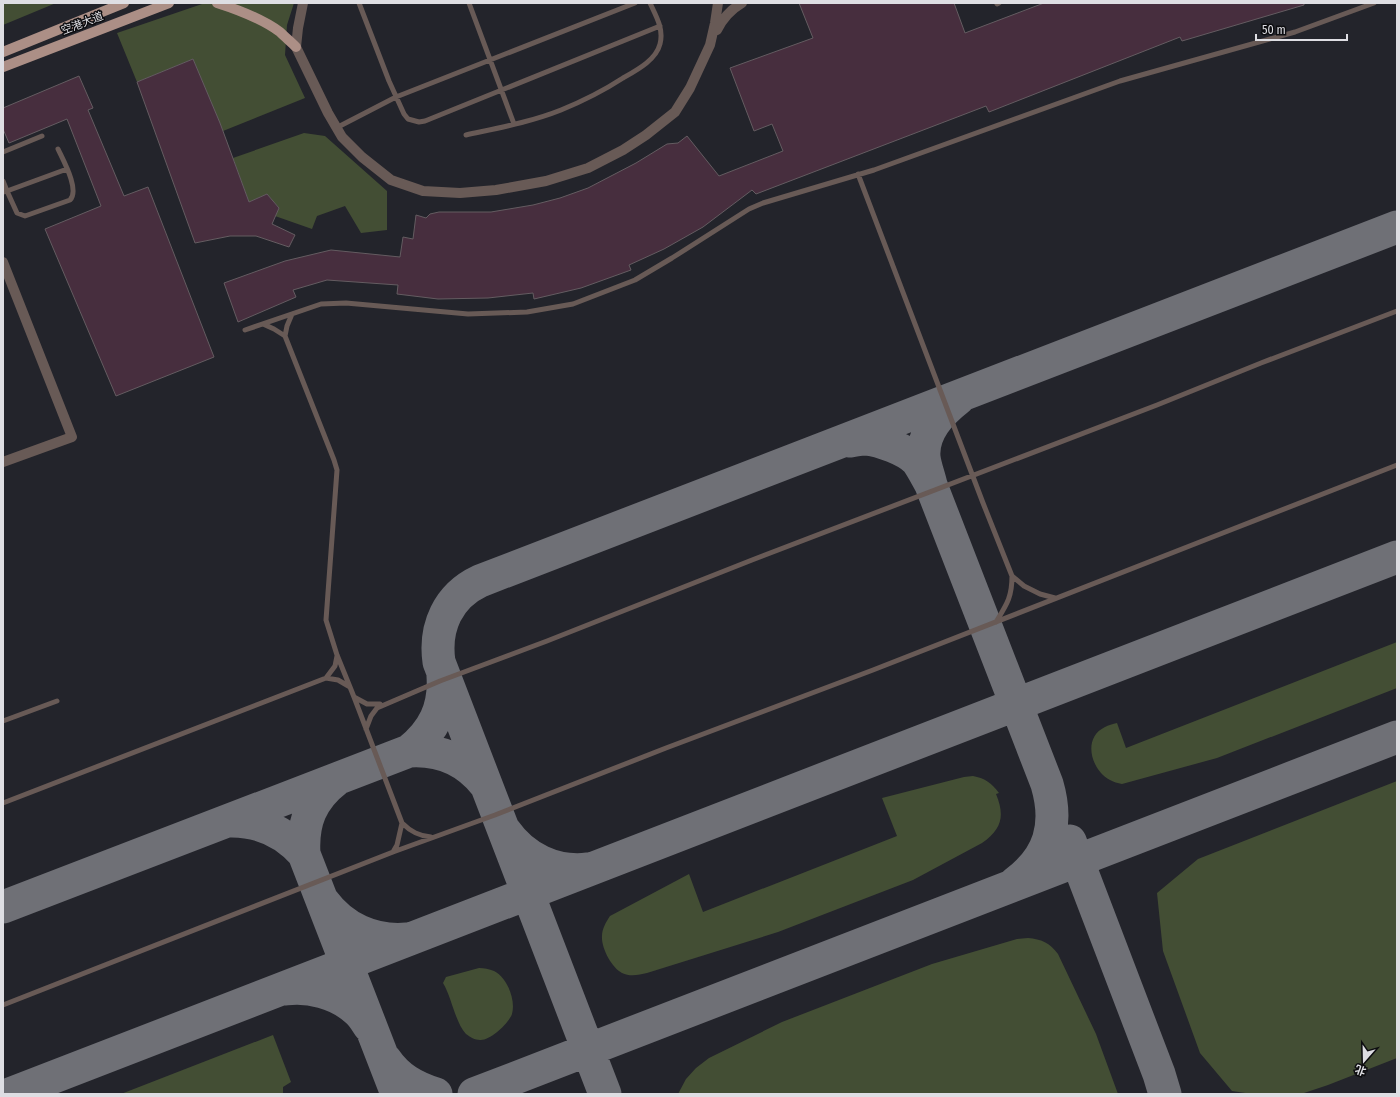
<svg xmlns="http://www.w3.org/2000/svg" width="1400" height="1097" viewBox="0 0 1400 1097" font-family="'Fira Sans Condensed','Noto Sans SC',sans-serif">
	<style>
		.green { fill: #434e34 }
		.lines { fill: none; stroke-linecap: round; stroke-linejoin: round }
		.taxiway { stroke: #6f7076; stroke-width: 33 }
		.building { fill: #472e3e; stroke: #645c61 }
		.lane { stroke: #685a56; stroke-width: 5 }
		.street { stroke: #685a56; stroke-width: 10 }
		.primary { stroke: #ac8f86; stroke-width: 10 }
		.labels { text-anchor: middle; stroke-width: 3; stroke-linejoin: round; paint-order: stroke }
		.street-label { font-size: 11px; fill: #dedee3; stroke: #0d0d10 }
	</style>
	<rect width="100%" height="100%" fill="#23242b"/>
	<path class="green" d="M3 3H56L3 25Z
		M205 3H294L287 25 285 55 305 98 223 131 193 59 137 82 117 33Z
		M304 133 325 136 387 191V230L361 233 345 206 317 216 312 229 275 216 279 208 267 194 249 202 233 158Z
		M1397 642V688L1217 758 1122 784C1118 783 1113 782 1110 780 1091 770 1082 738 1105 727 1108 725 1113 724 1117 723L1126 748Z
		M973 776C984 778 992 783 999 793L996 794C1005 816 1002 829 982 843L913 880 778 932 647 973C639 975 630 977 622 973 612 968 601 948 602 936 602 929 606 922 610 916L689 874 703 912 897 836 882 798 964 777Z
		M1397 781V1058L1328 1085 1301 1094H1252L1232 1091 1200 1053 1163 951 1157 893 1198 859Z
		M1028 938C1041 939 1050 943 1058 954L1096 1034 1118 1094H678L686 1079 696 1068 709 1058 782 1022 932 964 1017 939Z
		M479 968C484 968 489 969 494 971 507 977 516 1000 512 1014 509 1023 490 1041 480 1040 475 1040 470 1037 466 1034 455 1022 452 998 443 983L446 977Z
		M273 1035 291 1082 283 1087V1094H121Z"/>
	<g class="lines">
		<path class="taxiway" d="M958 399C940 413 922 432 924 457 925 466 929 476 931 485L1047 784C1059 825 1050 857 1015 883
			M850 441C855 440 860 439 865 439 880 440 907 450 917 461 922 468 926 476 930 483
			M409 751C434 731 445 708 443 676
			M336 780C311 799 302 823 304 854L397 1094
			M228 821C259 820 284 831 304 854
			M505 831C524 858 555 873 588 869
			M1070 841 1159 1074 1165 1094
			M323 901C343 928 373 942 407 939
			M3 907 409 751C439 749 466 760 485 784
			M286 989C309 986 337 993 355 1009 361 1013 365 1020 369 1026
			M385 1059C398 1078 414 1087 436 1094
			M10 1094 1397 557
			M474 1094 1397 737
			M605 1094 439 662C434 627 448 596 480 581L1397 227"/>
	</g>
	<path class="building" d="M799 3H954L965 33 1044 3H1304V5L1182 41 1180 37 989 112 986 106 756 194 752 190 703 227 664 249 629 265 631 270 581 288 534 299 533 293 488 298 438 299 397 294 398 285 327 280 293 290 296 297 238 322 224 283 285 261 331 250 400 257 403 237 413 239 416 215 426 218 430 214 439 212H491L533 205 560 198 588 188 636 163 667 144 678 143 687 136 719 176 783 151 772 124 754 131 730 68 813 38Z
		M193 59 220 123 249 202 267 194 279 208 272 224 295 235 289 247 256 236H230L195 243 137 82Z
		M79 76 93 108 88 110 124 196 148 187 214 357 116 396 45 229 101 206 67 119 9 143 3 129V108Z"/>
	<g class="lines">
		<path class="lane" d="M359 3 389 81 404 114 408 119 419 122 425 121 660 26
			M469 3 514 124
			M997 4 999 3
			M336 128 396 97 635 3
			M466 135C498 128 531 122 561 110 583 101 603 91 623 78 637 70 656 60 660 44 664 29 656 16 650 3
			M3 152 42 136
			M858 174 983 503 1012 576 1024 586 1040 594 1055 598
			M3 181 7 191 67 169
			M3 192 7 191 17 213 25 216 70 200C80 190 63 160 58 149
			M292 314 287 326 285 336 334 460 337 470 326 620 337 655 350 687
			M263 324 274 329 285 336
			M245 330 321 304 346 303 468 314 527 312 573 304 635 280 672 258 749 209 763 203 874 170 1120 81 1295 32 1374 3
			M996 622C1007 604 1012 597 1012 576
			M326 678 335 666 337 656
			M354 697 367 704H380
			M3 721 57 701
			M366 729 371 716 377 708 440 681 547 641 752 560 1157 405 1261 363 1397 311
			M3 803 326 678 338 680 350 687 354 697 402 823 397 845 393 852
			M402 823C411 832 419 836 431 837
			M3 1005 393 852 495 815 666 748 873 670 1210 538 1397 465"/>
		<path class="street" d="M303 3 298 28 296 47 328 113 342 137 362 157 391 180 423 191 460 193 496 190 546 181 588 168 623 150 646 135 675 112 690 88 710 45 715 23 718 3
			M717 30C723 18 730 10 742 3
			M3 262 72 437 3 462"/>
		<path class="primary" d="M217 3C239 10 261 18 280 32 285 37 291 42 296 47
			M3 52 124 3
			M3 67 169 3"/>
	</g>
	<g class="labels">
		<g class="street-label">
			<text transform="translate(82 23) rotate(-21)" y="4">空港大道</text>
		</g>
	</g>
	<rect width="1400" height="1097" fill="none" stroke="#dedee3" stroke-width="8"/>
	<g transform="translate(1364 1061) rotate(200)" stroke="#0d0d10" stroke-width="3" paint-order="stroke">
	<path d="M0-3L7 15L0 10L-7 15Z" fill="#dedee3"/>
	<text y="-6" font-size="11" font-weight="bold" text-anchor="middle" fill="#dedee3">北</text>
	</g>
	<path d="M1256 34v6h91v-6" fill="none" stroke="#dedee3" stroke-width="2"/>
	<text x="1262" y="34" font-size="12" fill="#dedee3" stroke="#0d0d10" stroke-width="3" paint-order="stroke">50 m</text>
</svg>
